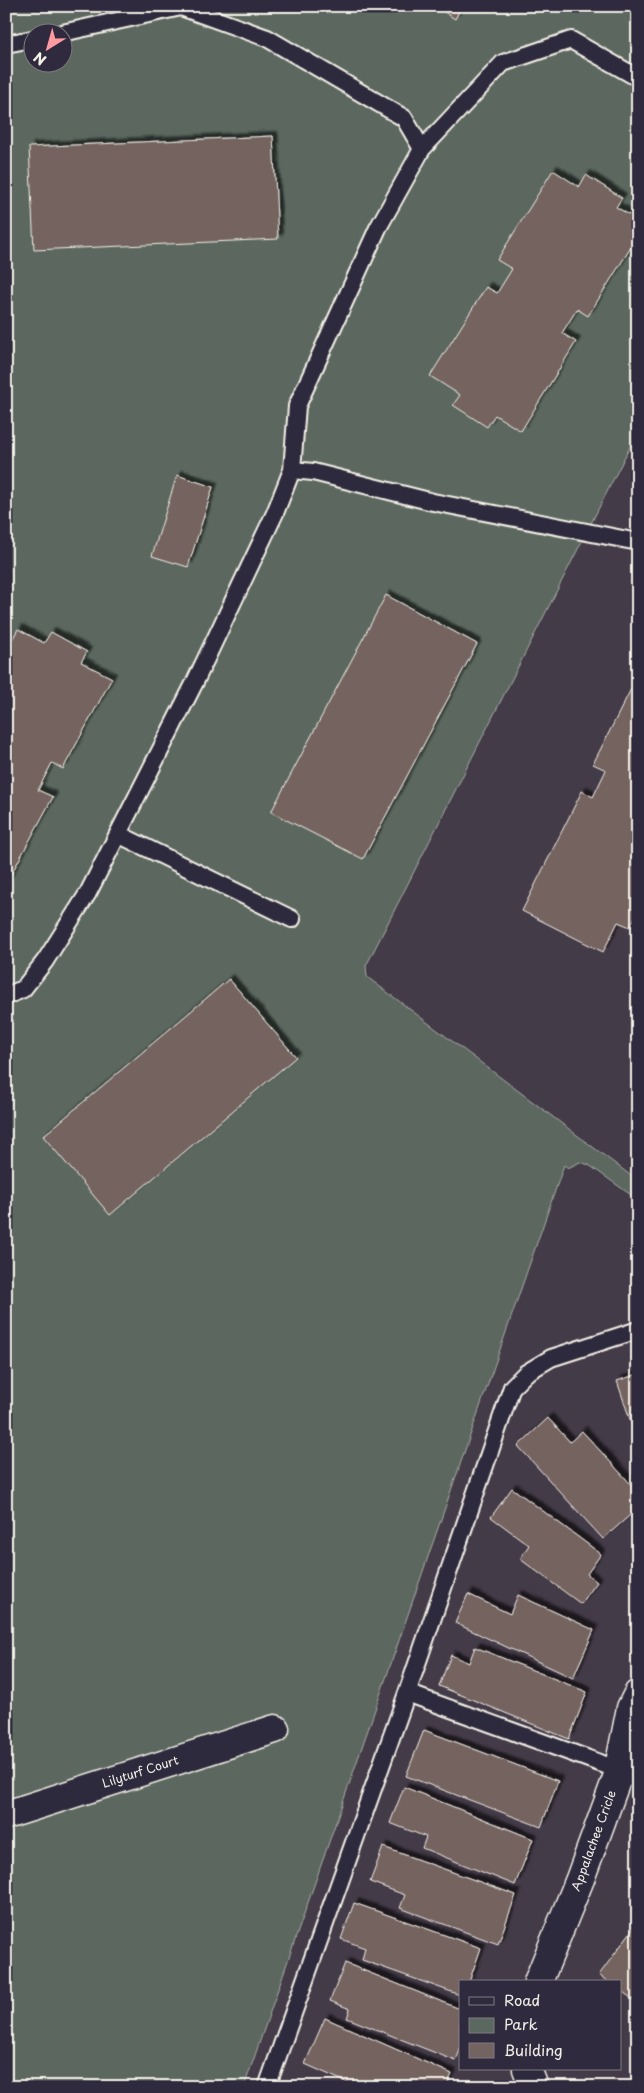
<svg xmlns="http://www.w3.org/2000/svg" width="644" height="2093" viewBox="0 0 644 2093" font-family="'Playpen Sans',sans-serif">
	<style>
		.green { fill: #5b685f; stroke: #a8aca4; fill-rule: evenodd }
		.building { fill: #746461; stroke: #f4f1e8; filter: url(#shadow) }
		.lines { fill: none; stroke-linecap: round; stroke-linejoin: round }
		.service-casing { stroke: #f4f1e8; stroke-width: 20 }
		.minor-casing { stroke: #f4f1e8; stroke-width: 31 }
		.service { stroke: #2f2a3d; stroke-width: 16 }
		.minor { stroke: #2f2a3d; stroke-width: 28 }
		.labels { text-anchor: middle; stroke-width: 4; stroke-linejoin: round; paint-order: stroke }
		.street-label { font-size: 12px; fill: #f4f1e8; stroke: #2f2a3d }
	</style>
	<defs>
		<filter id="shadow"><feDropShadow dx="4.5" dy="-4.5" stdDeviation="1" flood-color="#0009"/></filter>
	</defs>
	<rect width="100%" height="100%" fill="#443b48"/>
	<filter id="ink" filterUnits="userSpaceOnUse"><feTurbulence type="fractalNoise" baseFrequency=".02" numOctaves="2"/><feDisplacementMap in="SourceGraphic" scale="10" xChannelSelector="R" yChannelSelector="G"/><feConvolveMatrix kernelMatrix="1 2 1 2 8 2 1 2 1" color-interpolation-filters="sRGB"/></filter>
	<g filter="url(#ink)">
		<path class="green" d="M6 6H638V431L366 966 367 977 638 1181V1200L589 1165 580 1162 568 1168 564 1165 244 2087H6ZM32 32H62V62H32Z"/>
		<path class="building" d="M435 6H462L455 19Z
			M273 136 278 239 34 250 29 147Z
			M553 170 579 187 586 175 622 198 616 207 638 220V236L588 316 577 309 562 333 576 342 521 431 495 415 487 427 453 405 460 395 430 376 486 287 497 293 512 269 497 260Z
			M177 475 213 487 188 567 152 556Z
			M386 595 477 644 363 859 271 812Z
			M18 629 44 643 51 632 87 652 81 662 112 678 63 769 52 763 38 790 53 797 6 884V651Z
			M638 675V911L630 927 618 922 603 952 522 911 582 791 593 797 606 770 593 764Z
			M229 979 296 1057 110 1215 43 1136Z
			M638 1374V1443L617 1381Z
			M548 1418 570 1442 582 1431 638 1492V1508L603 1539 518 1446Z
			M512 1488 601 1554 587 1574 597 1582 581 1604 520 1559 529 1545 491 1517Z
			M468 1594 510 1614 518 1595 594 1630 573 1678 455 1623Z
			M475 1647 587 1692 569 1739 439 1686 451 1655 469 1663Z
			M424 1730 558 1781 541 1827 406 1776Z
			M404 1787 533 1839 515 1885 422 1848 426 1837 390 1823Z
			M383 1847 516 1895 498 1944 400 1908 405 1895 370 1882Z
			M354 1903 481 1948 469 1982H460V1995L362 1960 365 1948 341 1939Z
			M638 1922V2003L620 1990V1982H608L599 1975Z
			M345 1963 460 2009V2050L456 2061 347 2018 350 2009 330 2001Z
			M325 2018 452 2074 446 2087H357L305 2064Z"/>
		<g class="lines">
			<defs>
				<path id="service" d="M6 44 32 39
					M422 149 503 63 571 40 638 78
					M292 470 313 472 433 502 638 542
					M118 834 292 919
					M6 996 23 989 45 961 88 893 194 684 275 513 292 470 297 406 378 228 422 149 404 118 267 38 181 7 62 33
					M407 1693 619 1770 638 1781
					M267 2087 407 1693 512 1387 526 1373 551 1358 638 1330"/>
				<g id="minor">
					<path id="s1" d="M6 1815 275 1729"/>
					<path id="s2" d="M538 1982 580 1879 617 1778 631 1708 638 1694"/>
					<path d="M527 2069 534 2087"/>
				</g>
			</defs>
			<use href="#service" class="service-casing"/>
			<use href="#minor" class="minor-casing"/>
			<use href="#service" class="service"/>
			<use href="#minor" class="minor"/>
		</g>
	</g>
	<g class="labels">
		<g class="street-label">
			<text dy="4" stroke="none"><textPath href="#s1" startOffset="141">Lilyturf Court</textPath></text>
			<text dy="4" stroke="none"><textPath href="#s2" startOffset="152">Appalachee Cricle</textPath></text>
		</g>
	</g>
	<rect width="644" height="2093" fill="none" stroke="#2f2a3d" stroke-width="25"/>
	<rect x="12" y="12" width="619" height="2068" fill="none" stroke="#f4f1e8" stroke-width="2" filter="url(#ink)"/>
	<rect x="459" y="1980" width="162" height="90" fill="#2f2a3d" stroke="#7e7a81"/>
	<rect x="469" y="1997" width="25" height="8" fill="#2f2a3d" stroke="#7e7a81"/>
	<text x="504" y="2006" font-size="15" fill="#f4f1e8">Road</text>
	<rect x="469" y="2018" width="25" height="15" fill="#5b685f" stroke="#7e7a81"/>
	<text x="504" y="2030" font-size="15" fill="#f4f1e8">Park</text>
	<rect x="469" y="2043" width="25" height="15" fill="#746461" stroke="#7e7a81"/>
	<text x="504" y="2056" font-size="15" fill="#f4f1e8">Building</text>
	<g transform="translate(48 48) rotate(217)"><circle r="24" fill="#2f2a3d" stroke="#7e7a81"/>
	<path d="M0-4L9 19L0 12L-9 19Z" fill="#ff9aa2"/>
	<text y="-8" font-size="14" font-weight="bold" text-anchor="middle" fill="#f4f1e8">N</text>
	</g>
</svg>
